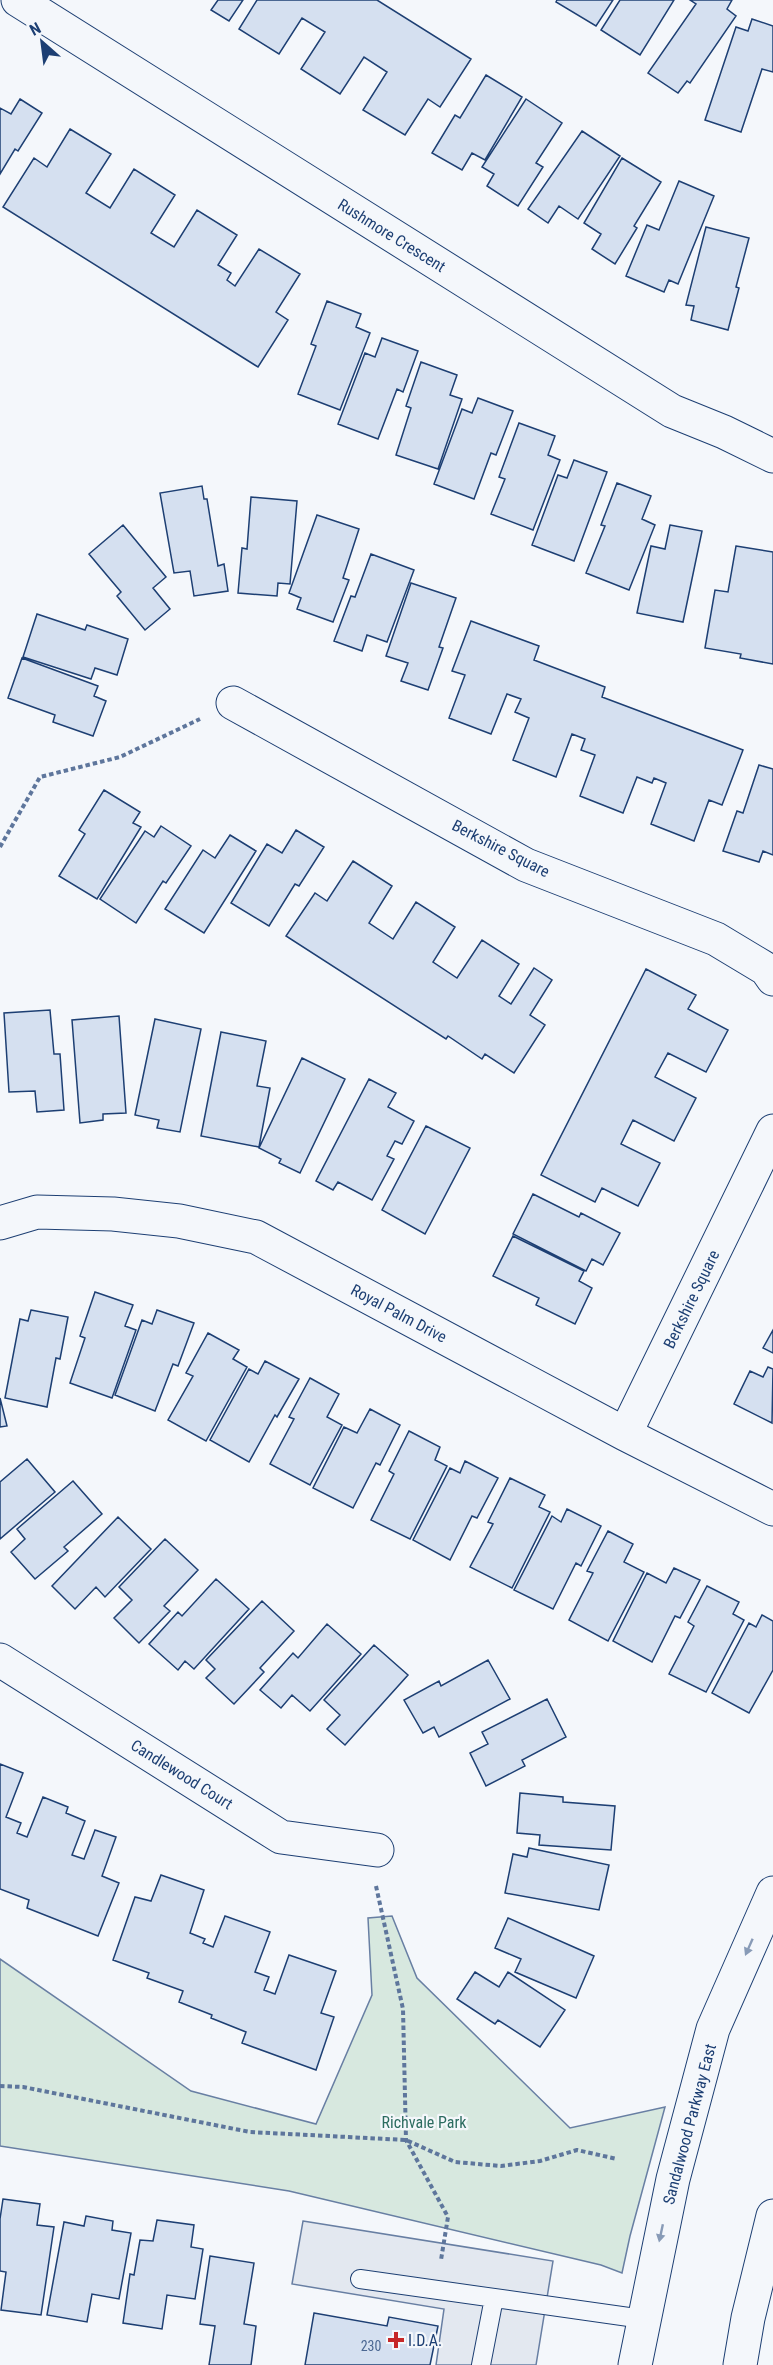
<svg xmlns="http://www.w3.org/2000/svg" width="773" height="2365" viewBox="0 0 773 2365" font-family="'Roboto Condensed',sans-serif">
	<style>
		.green { fill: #d7e8df; stroke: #687fa3; stroke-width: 1.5 }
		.parking { fill: #e3e8f0; stroke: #687fa3; stroke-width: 1.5 }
		.building { fill: #d5e0f0; stroke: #1d3f73; stroke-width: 1.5 }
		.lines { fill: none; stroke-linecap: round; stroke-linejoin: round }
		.service-casing { stroke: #1d3f73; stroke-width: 20 }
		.minor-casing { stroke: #1d3f73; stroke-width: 35 }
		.secondary-casing { stroke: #1d3f73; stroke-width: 35 }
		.path { stroke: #5e769c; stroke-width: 4; stroke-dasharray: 4.5 3; stroke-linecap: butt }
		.service { stroke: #f4f7fb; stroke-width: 18 }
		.minor { stroke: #f4f7fb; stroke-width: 33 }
		.secondary { stroke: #f4f7fb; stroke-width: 33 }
		.oneway { fill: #889bb7 }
		.poi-dot { fill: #c62828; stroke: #f4f7fb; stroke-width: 2 }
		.labels { text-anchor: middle; stroke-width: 4.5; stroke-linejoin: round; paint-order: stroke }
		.number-label { font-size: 14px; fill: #4b6792 }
		.street-label { font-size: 16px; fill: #1d3f73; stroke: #f4f7fb }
		.park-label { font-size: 16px; fill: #2c6c60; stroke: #f4f7fb }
		.poi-label { font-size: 16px; fill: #1d3f73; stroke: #f4f7fb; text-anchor: start }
	</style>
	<rect width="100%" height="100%" fill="#f4f7fb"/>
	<path class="green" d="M392 1916 417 1978 570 2128 665 2107 630 2236 622 2273 601 2265 289 2191 0 2146V1959L191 2091 316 2124 372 1995 368 1918Z"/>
	<path class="parking" d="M303 2221 553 2261 536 2365H436L444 2309 292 2284Z"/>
	<path class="building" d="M218 0H243L229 21 211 10Z
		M257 0H377L471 59 440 107 428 99 405 135 363 110 387 72 364 57 340 94 301 69 325 32 302 18 279 54 239 29Z
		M557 0H613L596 26 556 2Z
		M620 0H674L640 55 601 30Z
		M690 0H732L727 9 736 16 690 83 687 81 678 93 648 73 696 4Z
		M752 19 773 26V72L762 69 741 132 705 120 736 27 748 31Z
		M486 75 522 97 485 160 472 153 462 170 432 153 455 115 460 118Z
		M20 99 42 113 18 151 15 149 0 174V108L11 114Z
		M526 99 562 123 536 163 543 167 518 206 487 186 494 174 482 167Z
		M70 129 111 154 86 193 110 208 134 169 175 195 151 233 174 247 197 210 237 235 218 265 231 273 227 280 235 286 259 249 300 274 276 312 288 320 258 367 3 207 34 158 47 167Z
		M582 131 620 156 578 219 559 206 548 223 528 209Z
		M622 158 661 182 634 226 637 228 615 264 592 249 601 234 584 223Z
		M679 181 714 196 678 284 669 280 664 292 626 276 647 225 659 230Z
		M706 227 749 238 736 287 739 288 728 330 691 320 694 306 686 305Z
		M327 301 361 314 356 327 370 333 340 410 298 394 316 346 311 344Z
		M382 338 418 351 403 392 397 389 378 439 338 424 365 353 375 357Z
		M421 362 457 375 450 395 462 399 438 469 396 455 411 408 406 406Z
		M478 398 513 411 496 455 491 453 474 499 434 484 462 409 472 413Z
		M519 423 555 436 548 455 560 460 533 530 491 514 505 479 499 477Z
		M574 460 607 472 574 561 532 545 558 475 567 478Z
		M617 483 651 496 642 519 655 525 629 590 586 573 605 526 601 525Z
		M202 486 204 499H207L218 566 224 564 228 591 194 596 190 571 174 573 160 493Z
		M251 497 297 501 290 584 278 583 277 596 238 593 242 548 247 549Z
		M317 515 359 529 343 578 349 580 333 622 297 609 301 598 289 593Z
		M123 525 166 577 153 588 170 609 145 630 117 596 121 592 89 554Z
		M670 525 702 531 683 622 637 613 651 546 665 549Z
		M736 546 773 552V664L740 658 741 654 705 648 715 590 728 592Z
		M371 554 414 570 387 642 367 635 362 651 334 641 351 596 355 597Z
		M411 583 456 598 439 647 443 648 428 690 401 681 408 663 386 656Z
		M37 614 85 630 87 625 128 639 117 675 95 668 91 679 23 657Z
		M471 621 539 646 534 660 605 687 602 697 743 750 722 805 709 800 694 841 651 824 666 783 654 778 652 783 637 777 623 813 580 796 595 755 581 750 585 739 572 734 556 777 513 760 529 718 515 712 521 699 507 694 491 734 449 718 465 675 452 671Z
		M22 658 98 686 94 696 106 701 93 736 53 722 55 715 8 698Z
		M759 765 773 769V855L763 851 759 862 723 851 737 811 743 813Z
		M104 790 140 812 133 823 141 827 97 899 59 876 85 834 79 830Z
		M161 826 191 846 166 883 163 881 136 923 100 899 145 831 154 837Z
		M296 830 324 847 299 886 295 884 269 926 231 903 267 844 282 853Z
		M230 835 256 851 204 933 165 909 203 850 215 858Z
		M353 861 392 886 369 923 393 939 416 902 455 927 433 962 457 978 482 940 519 964 499 996 511 1004 534 968 552 980 530 1015 545 1025 514 1073 485 1054 482 1059 448 1036 446 1039 286 936 315 893 327 901Z
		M646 969 696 995 688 1009 728 1030 706 1072 668 1053 655 1077 696 1098 674 1141 633 1120 621 1144 660 1163 638 1206 602 1188 595 1202 541 1175Z
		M50 1010 54 1054H60L64 1110 37 1112 35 1091 9 1092 4 1013Z
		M119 1016 126 1113 103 1114V1120L80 1123 72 1020Z
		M155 1019 201 1029 180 1132 157 1128 159 1120 135 1115Z
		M221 1032 266 1041 257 1086 270 1088 259 1147 201 1136Z
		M302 1058 345 1079 300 1173 279 1163 281 1159 259 1148Z
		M369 1079 396 1093 388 1107 414 1121 402 1144 395 1141 387 1156 394 1159 372 1200 338 1182 333 1190 316 1181Z
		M426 1126 470 1148 425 1234 382 1210Z
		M533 1194 579 1217 581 1213 620 1233 603 1265 592 1259 586 1271 513 1234Z
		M513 1236 584 1271 579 1281 592 1288 575 1324 536 1305 539 1298 493 1276Z
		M95 1292 133 1305 125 1326 136 1330 112 1398 70 1383 85 1338 80 1336Z
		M31 1310 68 1317 60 1359 56 1358 47 1407 5 1398 20 1319 28 1321Z
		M157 1310 194 1323 178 1366 173 1364 155 1411 115 1395 142 1320 152 1324Z
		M773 1330V1353L763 1348Z
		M208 1333 239 1350 233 1359 247 1367 206 1441 168 1420 193 1376 186 1373Z
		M265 1361 299 1379 277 1417 275 1415 249 1462 210 1440 249 1369 258 1374Z
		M768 1367 773 1369 772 1423 734 1404 750 1371 763 1377Z
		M310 1378 339 1394 327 1417 342 1425 310 1485 270 1464 294 1419 289 1417Z
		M0 1398 7 1426 0 1427Z
		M370 1409 400 1425 380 1465 376 1463 353 1508 313 1488 344 1427 357 1433Z
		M409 1431 440 1447 435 1460 447 1466 410 1539 371 1520 394 1474 389 1471Z
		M27 1459 55 1492 0 1539V1482Z
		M465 1461 498 1478 477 1518 472 1516 450 1560 413 1540 450 1468 460 1473Z
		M510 1478 545 1495 539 1507 550 1512 512 1588 470 1567 493 1524 488 1522Z
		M73 1481 102 1514 64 1547 68 1551 35 1579 11 1552 25 1539 17 1529Z
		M567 1509 601 1526 581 1566 576 1563 553 1609 514 1590 552 1516 561 1522Z
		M118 1517 151 1549 105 1597 96 1587 75 1609 52 1586Z
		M608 1531 633 1544 624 1562 644 1572 608 1641 569 1620 593 1573 587 1571Z
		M165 1539 198 1570 164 1606 170 1611 139 1643 114 1618 132 1600 119 1587Z
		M674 1568 700 1580 680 1618 675 1616 652 1662 613 1641 647 1573 666 1583Z
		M216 1579 249 1609 194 1669 185 1661 178 1670 149 1644 178 1612 182 1616Z
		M707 1586 739 1602 733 1614 744 1620 706 1692 669 1674 694 1626 688 1622Z
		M262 1601 294 1631 260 1668 264 1672 234 1704 206 1678 215 1669 206 1660Z
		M762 1615 773 1621V1670L749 1713 712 1693 749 1623 756 1627Z
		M327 1624 361 1654 310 1711 292 1695 281 1708 260 1690 293 1653 298 1658Z
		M374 1645 408 1675 345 1745 327 1729 340 1715 324 1700Z
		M488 1660 510 1699 439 1737 434 1727 423 1733 404 1700 439 1681 441 1686Z
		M547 1699 566 1737 522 1760 525 1766 486 1786 470 1753 488 1744 482 1732Z
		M0 1764 23 1773 6 1817 21 1823 17 1833 27 1837 43 1797 68 1807 66 1813 85 1821 72 1855 84 1859 95 1830 116 1837 102 1876 119 1883 98 1936 27 1908 29 1900 0 1889Z
		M520 1793 563 1797V1802L615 1806 611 1850 539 1845 540 1835 517 1833Z
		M529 1848 609 1865 599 1910 505 1893 513 1854 527 1857Z
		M161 1875 204 1890 190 1933 205 1939 203 1943 213 1947 225 1916 270 1932 255 1972 269 1977 264 1990 275 1994 289 1955 336 1971 321 2013 334 2017 316 2070 242 2043 246 2032 211 2018 212 2015 179 2002 183 1991 147 1978 149 1973 113 1960 135 1897 151 1901Z
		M508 1918 594 1956 576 1998 515 1972 521 1959 495 1948Z
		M475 1972 499 1987 508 1972 565 2010 540 2047 498 2020 495 2024 457 1999Z
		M3 2199 40 2204 37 2225 54 2227 41 2315 1 2310 6 2272 0 2271V2219Z
		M86 2216 113 2221 112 2230 131 2233 119 2299 92 2294 87 2322 47 2315 64 2222 84 2226Z
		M157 2220 194 2225 191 2247 203 2249 195 2299 167 2295 162 2329 123 2323 130 2274 134 2275 140 2240 153 2241Z
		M210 2256 254 2263 244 2324 256 2326 251 2365H209L215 2326 200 2324Z
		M314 2313 387 2326 389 2317 438 2326 430 2365H305Z"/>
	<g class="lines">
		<defs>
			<path id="service" d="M360 2279 643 2319
				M481 2365 494 2298"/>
			<path id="minor" d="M18 0 672 411 724 432 773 456
				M233 703 526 865 716 939 766 969 773 979
				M0 1223 37 1212 113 1214 179 1221 256 1237 625 1434 773 1509
				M625 1434 773 1131
				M0 1660 281 1837 377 1850"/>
			<path id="secondary" d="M635 2365 673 2179 713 2029 773 1893
				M740 2365 748 2318 773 2216"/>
		</defs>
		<use href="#service" class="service-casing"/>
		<use href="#minor" class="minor-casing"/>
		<use href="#secondary" class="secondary-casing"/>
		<path class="path" d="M0 847 40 777 120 757 200 719
			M376 1886 403 2009 406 2140 448 2217 441 2260
			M0 2086 23 2087 250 2132 406 2140 455 2162 501 2166 540 2161 577 2150 617 2159"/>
		<use href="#service" class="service"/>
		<use href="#minor" class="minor"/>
		<use href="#secondary" class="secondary"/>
	</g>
	<defs><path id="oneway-solid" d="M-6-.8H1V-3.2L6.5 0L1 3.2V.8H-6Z" transform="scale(1.5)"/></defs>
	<g class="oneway">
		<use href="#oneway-solid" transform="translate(749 1947) rotate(114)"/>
		<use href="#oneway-solid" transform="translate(661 2233) rotate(102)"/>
	</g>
	<path class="poi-dot" d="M393 2331h6v6h6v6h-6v6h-6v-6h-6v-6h6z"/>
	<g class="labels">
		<g class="number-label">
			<text x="371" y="2351">230</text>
		</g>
		<g class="street-label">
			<text transform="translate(392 235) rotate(32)" y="6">Rushmore Crescent</text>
			<text transform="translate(501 848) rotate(27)" y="6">Berkshire Square</text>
			<text transform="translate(691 1299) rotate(-64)" y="6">Berkshire Square</text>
			<text transform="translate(399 1313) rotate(28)" y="6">Royal Palm Drive</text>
			<text transform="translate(182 1774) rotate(32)" y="6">Candlewood Court</text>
			<text transform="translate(689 2124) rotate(-75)" y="6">Sandalwood Parkway East</text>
		</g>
		<g class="park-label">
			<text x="424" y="2128">Richvale Park</text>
		</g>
		<g class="poi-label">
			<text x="408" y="2346">I.D.A.</text>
		</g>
	</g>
	<g transform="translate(42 42) rotate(332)" stroke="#f4f7fb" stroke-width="4.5" paint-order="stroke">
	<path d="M0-4.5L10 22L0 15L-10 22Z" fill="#1d3f73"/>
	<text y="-9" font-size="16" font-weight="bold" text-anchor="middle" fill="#1d3f73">N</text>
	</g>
</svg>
